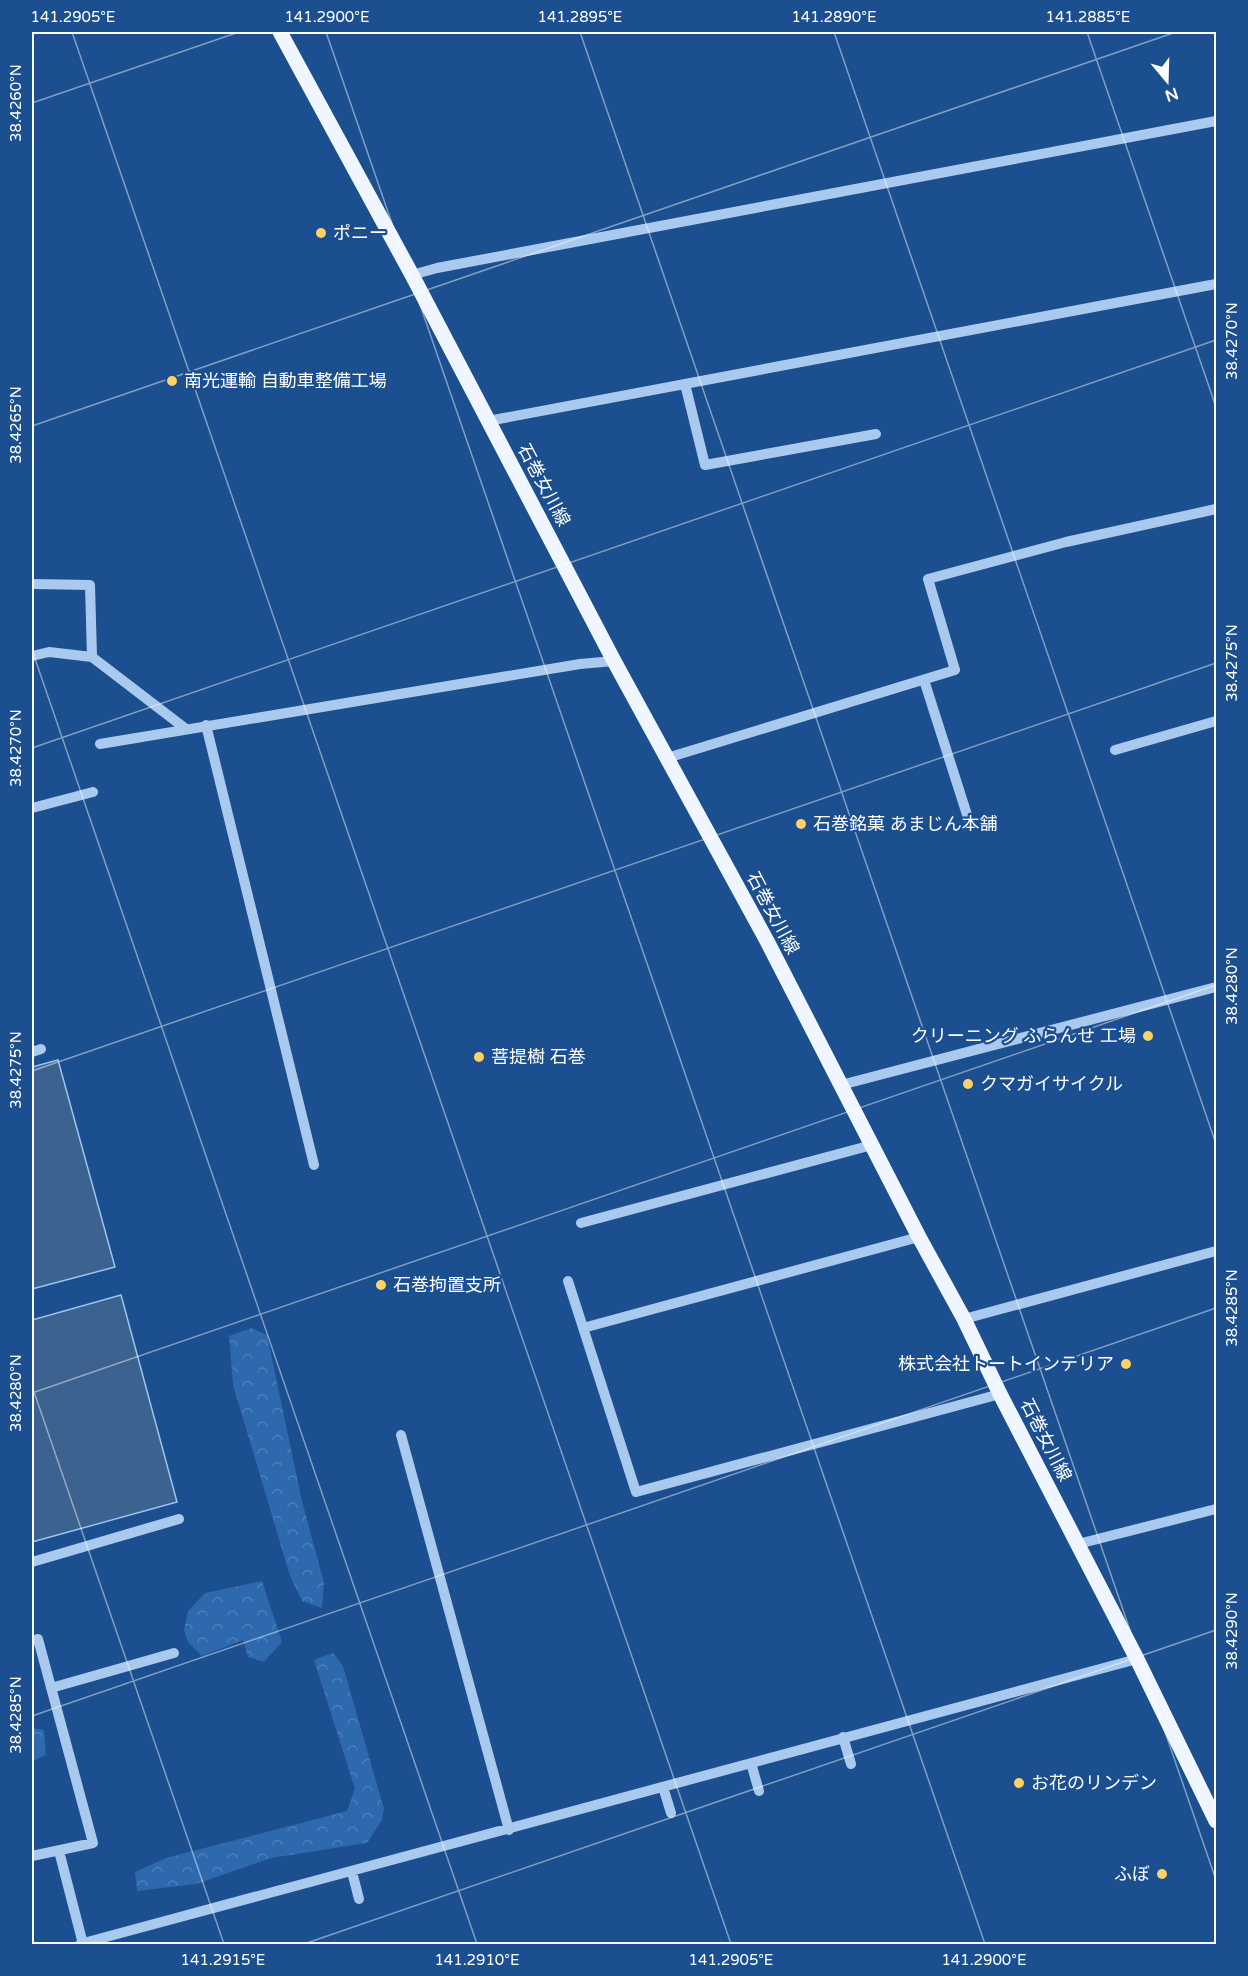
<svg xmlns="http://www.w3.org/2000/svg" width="1248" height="1976" viewBox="0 0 1248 1976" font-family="'Varela Round','Noto Sans JP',sans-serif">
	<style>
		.forest { fill: url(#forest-crowns) }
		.water { fill: #3c6290; stroke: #9cc4f0; stroke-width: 1.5 }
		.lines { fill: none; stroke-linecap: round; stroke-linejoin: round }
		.minor { stroke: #a9c9ee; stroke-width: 10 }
		.major { stroke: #f0f6ff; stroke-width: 15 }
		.ticks { fill: none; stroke: #fff; stroke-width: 1.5; stroke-opacity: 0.45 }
		.poi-dot { fill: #ffd166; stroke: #1b4f8f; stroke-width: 2 }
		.labels { text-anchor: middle; stroke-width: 4.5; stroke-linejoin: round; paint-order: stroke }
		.poi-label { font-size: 18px; fill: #fff; stroke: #1b4f8f; text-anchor: start }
		.street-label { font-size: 18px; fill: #fff; stroke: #1b4f8f }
		.neatline { fill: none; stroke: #fff; stroke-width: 2 }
		.ticks-label { font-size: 15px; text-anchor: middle; fill: #fff }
	</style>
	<defs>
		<pattern id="forest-crowns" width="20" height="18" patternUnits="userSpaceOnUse" patternTransform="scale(1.5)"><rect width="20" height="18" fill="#2e69ad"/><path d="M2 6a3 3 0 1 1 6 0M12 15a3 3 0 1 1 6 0" fill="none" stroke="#4d80b9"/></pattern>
	</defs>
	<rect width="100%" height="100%" fill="#1b4f8f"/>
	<path class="forest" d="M252 1328 267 1335 302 1501 324 1583 322 1608 302 1601 290 1576 233 1385 229 1336Z
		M262 1581 282 1642 264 1662 248 1657 243 1640 202 1656 188 1642 184 1630 188 1611 205 1593Z
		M333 1653 343 1666 384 1809 382 1820 367 1843 271 1858 196 1884 137 1891 135 1872 166 1858 347 1811 355 1789 314 1660Z
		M32 1728 44 1730 46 1755 32 1761Z"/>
	<path class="water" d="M58 1060 115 1267 32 1289V1067Z
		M121 1295 177 1502 32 1542V1320Z"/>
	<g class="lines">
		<path class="minor" d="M412 275 437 268 1216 121
			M685 384 705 465 876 434
			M488 421 1216 284
			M32 584 90 585 92 657
			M32 656 49 652 92 657 186 729
			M924 680 969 821
			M206 725 314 1165
			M100 744 580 664 614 661
			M1115 750 1216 721
			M667 758 955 670 928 579 1066 542 1216 509
			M32 808 93 792
			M32 1052 41 1049
			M841 1085 1216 987
			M581 1223 872 1145
			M568 1281 636 1492 1000 1394
			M964 1319 1216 1251
			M583 1328 919 1237
			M401 1435 509 1830
			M1078 1544 1216 1509
			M32 1562 179 1519
			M32 1641 38 1639 93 1843 32 1856
			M51 1688 174 1653
			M843 1737 851 1764
			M751 1763 759 1791
			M663 1787 671 1813
			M59 1851 83 1944
			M352 1872 359 1899
			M80 1944 1137 1659"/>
		<path class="major" d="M280 32 412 275 614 661 767 941 919 1237 964 1319 1000 1394 1137 1659 1216 1821"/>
	</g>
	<path class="ticks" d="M72 32 731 1944M326 32 985 1944M580 32 1216 1880M834 32 1216 1144M1087 32 1216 407M32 103 239 32M32 426 1176 32M32 650 477 1944M32 748 1216 340M32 1071 1216 663M32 1386 224 1944M32 1393 1216 985M32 1716 1216 1308M304 1944 1216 1630"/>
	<g class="poi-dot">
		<circle cx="321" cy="233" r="6"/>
		<circle cx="172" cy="381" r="6"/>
		<circle cx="801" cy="824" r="6"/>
		<circle cx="1148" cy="1036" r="6"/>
		<circle cx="479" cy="1057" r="6"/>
		<circle cx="968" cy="1084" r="6"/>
		<circle cx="381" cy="1285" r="6"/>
		<circle cx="1126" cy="1364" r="6"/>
		<circle cx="1019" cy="1783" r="6"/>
		<circle cx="1162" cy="1874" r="6"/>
	</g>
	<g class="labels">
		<g class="poi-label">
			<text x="333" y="239">ポニー</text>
			<text x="184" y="387">南光運輸 自動車整備工場</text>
			<text x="813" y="830">石巻銘菓 あまじん本舗</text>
			<text x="1136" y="1042" text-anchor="end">クリーニング ふらんせ 工場</text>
			<text x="491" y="1063">菩提樹 石巻</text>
			<text x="980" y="1090">クマガイサイクル</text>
			<text x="393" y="1291">石巻拘置支所</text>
			<text x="1114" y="1370" text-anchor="end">株式会社トートインテリア</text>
			<text x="1031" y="1789">お花のリンデン</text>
			<text x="1150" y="1880" text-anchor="end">ふぼ</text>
		</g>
		<g class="street-label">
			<text transform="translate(544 485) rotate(62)" y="6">石巻女川線</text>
			<text transform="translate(773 913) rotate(62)" y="6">石巻女川線</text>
			<text transform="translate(1046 1440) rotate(63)" y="6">石巻女川線</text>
		</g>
	</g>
	<rect width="1248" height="1976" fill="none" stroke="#1b4f8f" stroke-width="66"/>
	<g transform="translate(1167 81) rotate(161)" stroke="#1b4f8f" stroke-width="4.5" paint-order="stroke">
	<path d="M0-4.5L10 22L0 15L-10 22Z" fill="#ffffff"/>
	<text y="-9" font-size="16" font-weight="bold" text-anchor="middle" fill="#ffffff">N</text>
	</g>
	<rect x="33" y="33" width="1182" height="1910" class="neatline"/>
	<g class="ticks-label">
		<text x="73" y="22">141.2905°E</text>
		<text x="327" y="22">141.2900°E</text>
		<text x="580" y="22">141.2895°E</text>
		<text x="834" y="22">141.2890°E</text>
		<text x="1088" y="22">141.2885°E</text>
		<text transform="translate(16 103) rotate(-90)" y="5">38.4260°N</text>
		<text transform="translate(1232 341) rotate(-90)" y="5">38.4270°N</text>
		<text transform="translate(16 425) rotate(-90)" y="5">38.4265°N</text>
		<text transform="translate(1232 663) rotate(-90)" y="5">38.4275°N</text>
		<text transform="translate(16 748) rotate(-90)" y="5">38.4270°N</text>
		<text transform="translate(1232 986) rotate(-90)" y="5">38.4280°N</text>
		<text transform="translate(16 1070) rotate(-90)" y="5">38.4275°N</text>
		<text transform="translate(1232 1308) rotate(-90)" y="5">38.4285°N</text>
		<text transform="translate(16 1393) rotate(-90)" y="5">38.4280°N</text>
		<text transform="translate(1232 1631) rotate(-90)" y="5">38.4290°N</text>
		<text transform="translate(16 1715) rotate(-90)" y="5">38.4285°N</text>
		<text x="223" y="1965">141.2915°E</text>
		<text x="477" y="1965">141.2910°E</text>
		<text x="731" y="1965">141.2905°E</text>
		<text x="984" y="1965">141.2900°E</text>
	</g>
</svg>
